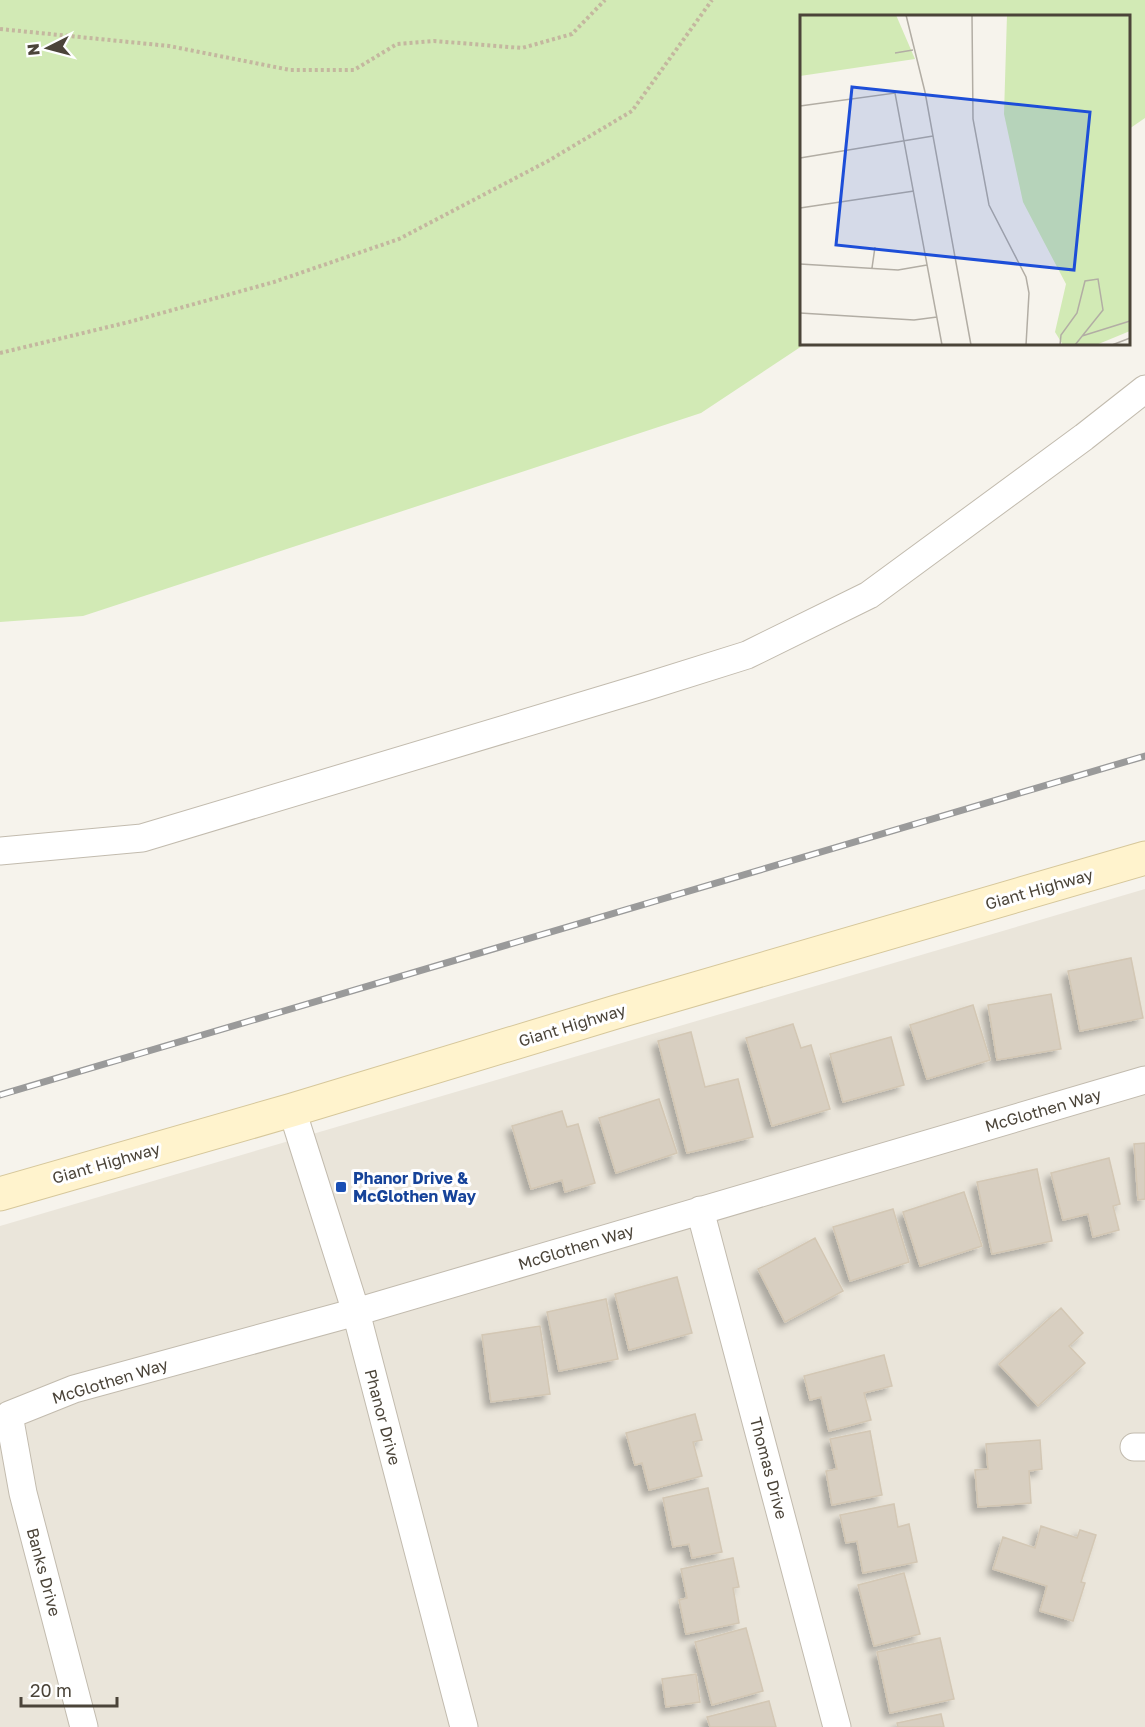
<svg xmlns="http://www.w3.org/2000/svg" width="1145" height="1727" viewBox="0 0 1145 1727" font-family="'Golos Text',sans-serif">
	<style>
		.residential { fill: #eae5da }
		.green { fill: #d2eab5 }
		.building { fill: #d8cfc1; stroke: #d3c7b4; stroke-width: 1.5; filter: url(#shadow) }
		.lines { fill: none; stroke-linecap: round; stroke-linejoin: round }
		.street-casing { stroke: #c2bbae; stroke-width: 29 }
		.secondary-casing { stroke: #d6c79b; stroke-width: 35 }
		.path { stroke: #c4b79f; stroke-width: 4; stroke-dasharray: 3 3; stroke-linecap: butt }
		.street { stroke: #fff; stroke-width: 27 }
		.secondary { stroke: #fff3cd; stroke-width: 33 }
		.rail-casing { stroke: #9a9a9a; stroke-width: 7 }
		.rail { stroke: #fff; stroke-width: 4.5; stroke-dasharray: 14; stroke-linecap: butt }
		.transit-dot { fill: #1a4fb4; stroke: #fff; stroke-width: 2 }
		.labels { text-anchor: middle; stroke-width: 6; stroke-linejoin: round; paint-order: stroke }
		.street-label { font-size: 16px; fill: #4b4439; stroke: #fff }
		.transit-label { font-size: 16px; font-weight: bold; fill: #164399; stroke: #fff; text-anchor: start }
		.inset-road { fill: none; stroke: #b2ada4; stroke-width: 1.5 }
		.view { fill: #1d4ed8; fill-opacity: 0.15; stroke: #1d4ed8; stroke-width: 3 }
		.inset-edge { fill: none; stroke: #4b4439; stroke-width: 3 }
	</style>
	<defs>
		<filter id="shadow"><feDropShadow dx="-5.5" dy="5.5" stdDeviation="3" flood-color="#0004"/></filter>
	</defs>
	<rect width="100%" height="100%" fill="#f6f3ec"/>
	<path class="residential" d="M1145 889V1727H0V1226Z"/>
	<path class="green" d="M0 0H1145V118L1129 129 1128 16H802V344H805L701 413 83 616 0 622Z"/>
	<path class="building" d="M1131 958 1143 1018 1080 1031 1068 971Z
		M1051 994 1061 1049 997 1060 988 1005Z
		M973 1005 990 1060 927 1079 910 1025Z
		M793 1024 801 1048 811 1045 830 1109 772 1126 746 1038Z
		M691 1032 705 1087 738 1079 753 1137 687 1153 658 1041Z
		M891 1037 904 1085 843 1102 830 1054Z
		M659 1099 677 1153 616 1173 599 1118Z
		M562 1111 567 1127 578 1124 595 1183 565 1192 562 1180 531 1189 512 1126Z
		M1145 1143V1199L1138 1200 1134 1144Z
		M1109 1158 1120 1204 1113 1206 1119 1230 1093 1237 1088 1214 1063 1220 1051 1173Z
		M1037 1169 1052 1241 992 1254 977 1182Z
		M964 1192 982 1246 920 1266 903 1212Z
		M893 1209 909 1262 850 1281 833 1227Z
		M815 1238 843 1291 785 1322 758 1269Z
		M677 1277 692 1333 629 1350 615 1294Z
		M606 1299 618 1359 559 1371 547 1312Z
		M1061 1308 1083 1333 1069 1346 1085 1363 1038 1406 999 1364Z
		M540 1326 550 1394 491 1402 482 1335Z
		M884 1355 892 1386 864 1393 871 1420 829 1431 821 1397 810 1400 804 1376Z
		M695 1414 702 1440 693 1442 702 1476 649 1490 642 1463 635 1465 626 1433Z
		M870 1431 882 1495 832 1505 826 1471 837 1469 830 1439Z
		M1040 1440 1042 1469 1029 1471 1031 1503 978 1507 975 1470 988 1469 986 1444Z
		M708 1488 722 1552 692 1558 689 1544 673 1547 663 1498Z
		M894 1504 898 1527 909 1524 917 1562 863 1573 857 1541 846 1543 840 1515Z
		M1041 1526 1077 1538 1080 1530 1096 1535 1081 1582 1085 1583 1073 1621 1040 1611 1047 1586 993 1569 1003 1537 1035 1548Z
		M733 1558 739 1587 733 1588 739 1623 686 1634 679 1600 687 1598 681 1569Z
		M904 1573 920 1634 874 1646 858 1585Z
		M746 1628 763 1691 712 1705 695 1642Z
		M940 1638 954 1699 890 1713 877 1652Z
		M696 1674 700 1702 666 1707 662 1679Z
		M769 1701 776 1727H710L707 1717Z
		M941 1714 944 1727H898L897 1723Z"/>
	<g class="lines">
		<defs>
			<path id="street" d="M0 851 142 838 645 687 747 655 869 595 1084 437 1145 389
				M292 1110 356 1312 464 1727
				M700 1210 837 1727
				M1134 1447H1145
				M84 1727 23 1493 9 1415 74 1389 356 1312 1145 1080"/>
			<path id="secondary" d="M0 1194 292 1110 616 1012 1145 858"/>
		</defs>
		<use href="#street" class="street-casing"/>
		<use href="#secondary" class="secondary-casing"/>
		<path class="path" d="M0 29 169 46 290 70H354L397 44 434 41 522 48 572 34 605 0
			M0 353 129 322 274 282 399 239 548 161 632 111 712 0"/>
		<use href="#street" class="street"/>
		<use href="#secondary" class="secondary"/>
		<defs>
			<path id="rail" d="M0 1095 1145 756"/>
		</defs>
		<use href="#rail" class="rail-casing"/>
		<use href="#rail" class="rail"/>
	</g>
	<rect class="transit-dot" x="335" y="1181" width="12" height="12" rx="3"/>
	<g class="labels">
		<g class="street-label">
			<text transform="translate(1039 889) rotate(-16)" y="6">Giant Highway</text>
			<text transform="translate(572 1025) rotate(-17)" y="6">Giant Highway</text>
			<text transform="translate(1043 1110) rotate(-16)" y="6">McGlothen Way</text>
			<text transform="translate(106 1163) rotate(-16)" y="6">Giant Highway</text>
			<text transform="translate(576 1247) rotate(-17)" y="6">McGlothen Way</text>
			<text transform="translate(110 1381) rotate(-17)" y="6">McGlothen Way</text>
			<text transform="translate(383 1417) rotate(75)" y="6">Phanor Drive</text>
			<text transform="translate(769 1468) rotate(75)" y="6">Thomas Drive</text>
			<text transform="translate(44 1572) rotate(75)" y="6">Banks Drive</text>
		</g>
		<g class="transit-label">
			<text x="353" y="1184">Phanor Drive &amp;<tspan x="353" dy="18">McGlothen Way</tspan></text>
		</g>
	</g>
	<g transform="translate(800 15)">
		<rect width="330" height="330" fill="#f6f3ec"/>
		<path d="M0 0H96L115 44 0 61ZM207 0H330V316L296 330H263L255 317 266 269 223 187 204 99Z" fill="#d2eab5"/>
		<path class="inset-road" d="M106 0 125 77 171 330M172 0 173 104 189 190 226 262 229 278 226 330M95 38 113 35M0 91 95 78 142 330M0 143 133 121M0 193 114 176M0 249 98 255 127 250M72 253 75 232M0 298 114 305 137 302M282 321 330 306M260 330 261 320 277 298 285 266 298 264 303 295 275 330M312 330 330 323"/>
		<path class="view" d="M52 72 290 97 274 255 36 230Z"/>
		<rect width="330" height="330" class="inset-edge"/>
	</g>
	<g transform="translate(48 48) rotate(264)" stroke="#ffffff" stroke-width="4.5" paint-order="stroke">
	<path d="M0-4.5L10 22L0 15L-10 22Z" fill="#4b4439"/>
	<text y="-9" font-size="16" font-weight="bold" text-anchor="middle" fill="#4b4439">N</text>
	</g>
	<path d="M21 1697v9h96v-9" fill="none" stroke="#4b4439" stroke-width="3"/>
	<text x="30" y="1697" font-size="18" fill="#4b4439" stroke="#ffffff" stroke-width="4.5" paint-order="stroke">20 m</text>
</svg>
